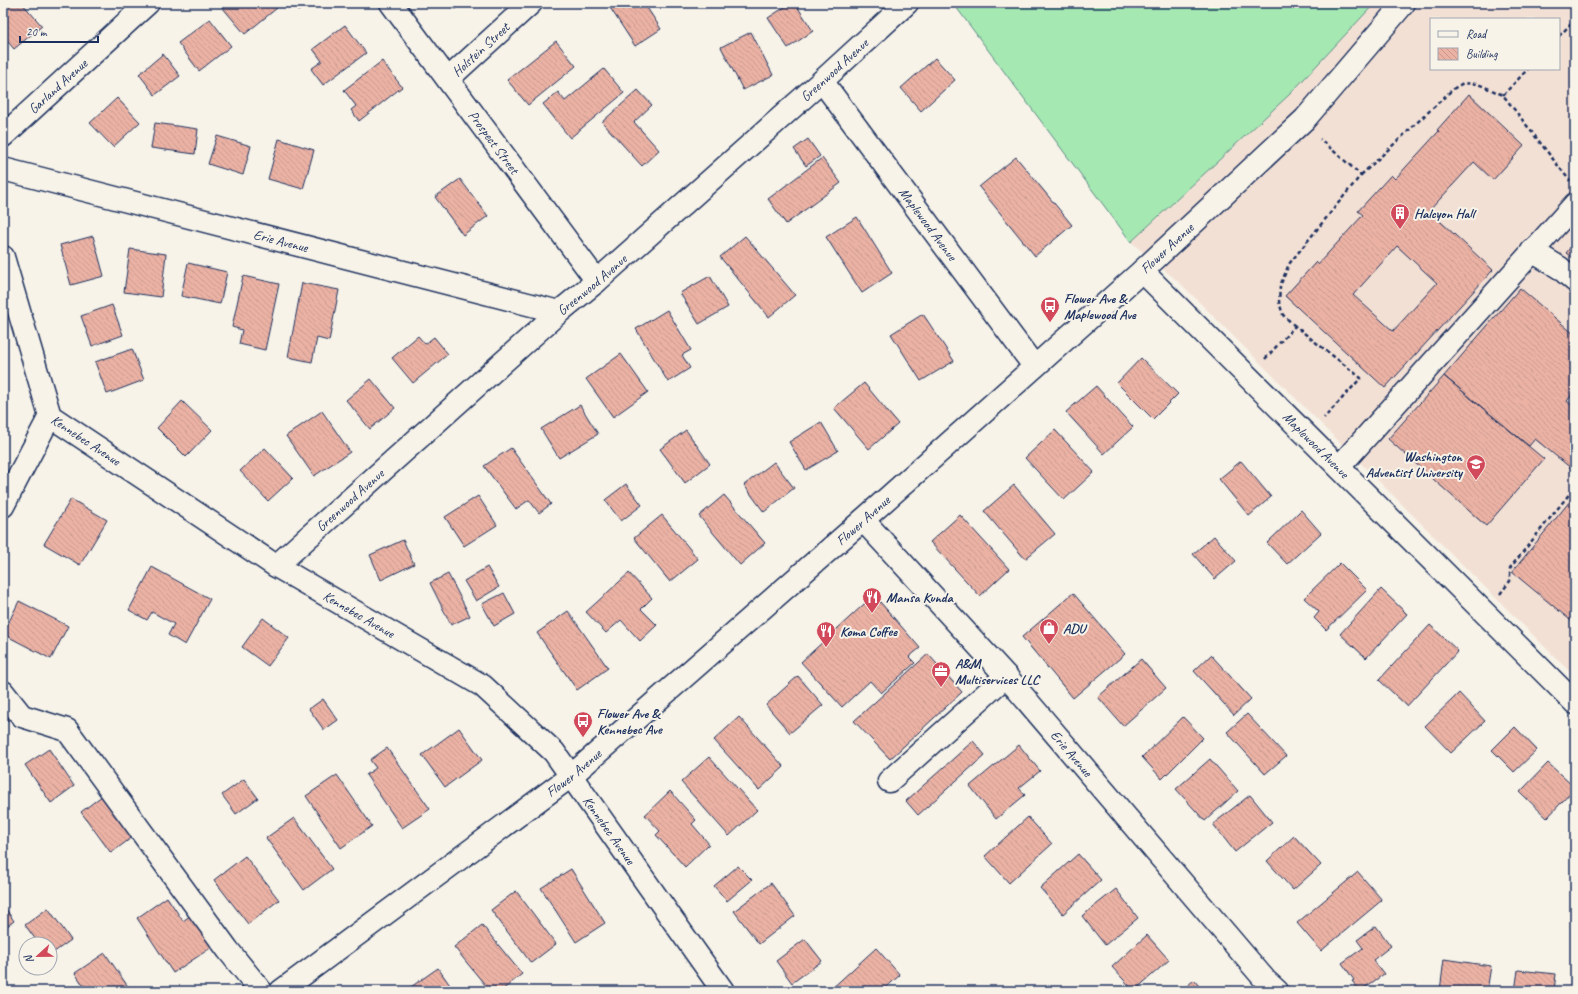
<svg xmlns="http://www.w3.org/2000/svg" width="1578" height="994" viewBox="0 0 1578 994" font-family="Caveat,sans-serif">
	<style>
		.built { fill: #f3e0d4; fill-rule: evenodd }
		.grass { fill: #a5e8b2; stroke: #608c88 }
		.building { fill: url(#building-back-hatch); stroke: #1b2f5e; fill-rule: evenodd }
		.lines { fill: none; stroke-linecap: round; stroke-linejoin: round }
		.minor-casing { stroke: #1b2f5e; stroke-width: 25 }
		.path { stroke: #1b2f5e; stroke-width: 2.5; stroke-dasharray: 4 3; stroke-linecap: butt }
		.minor { stroke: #f7f3e8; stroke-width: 22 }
		.labels { text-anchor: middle; stroke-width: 4; stroke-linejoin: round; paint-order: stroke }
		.street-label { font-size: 14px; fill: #1b2f5e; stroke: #f7f3e8 }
		.poi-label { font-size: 14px; font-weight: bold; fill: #1b2f5e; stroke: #f7f3e8; text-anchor: start }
	</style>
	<defs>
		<pattern id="building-back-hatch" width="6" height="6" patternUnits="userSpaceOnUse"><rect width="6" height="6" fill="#ebb2a4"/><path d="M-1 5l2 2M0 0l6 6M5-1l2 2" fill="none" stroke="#c99990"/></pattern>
	</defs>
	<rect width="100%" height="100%" fill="#f7f3e8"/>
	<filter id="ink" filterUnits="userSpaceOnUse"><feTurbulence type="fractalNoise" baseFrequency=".025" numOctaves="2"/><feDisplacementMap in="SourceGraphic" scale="8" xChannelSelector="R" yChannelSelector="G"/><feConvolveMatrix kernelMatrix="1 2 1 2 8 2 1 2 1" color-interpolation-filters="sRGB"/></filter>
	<g filter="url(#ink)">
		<path class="built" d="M953 3H1575V677L1181 284 1131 242ZM1431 19H1559V69H1431Z"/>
		<path class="grass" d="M953 3H1375L1290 94 1131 242Z"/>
		<path class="building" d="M10 3H22L42 26 14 49 3 36V9Z
			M227 3H273L277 8 245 34 222 7Z
			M293 3H309L298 11Z
			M450 3H462L455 9Z
			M607 3H644L661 29 635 46Z
			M791 3H795L813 31 788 48 768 18Z
			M828 3H837L831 7Z
			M210 19 231 46 199 71 178 43Z
			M345 25 366 53 323 85 311 69 322 61 313 49Z
			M751 32 773 75 743 90 721 47Z
			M556 41 576 66 528 105 507 80Z
			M163 54 180 76 155 95 139 74Z
			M935 58 955 80 921 111 901 88Z
			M382 61 402 87 359 121 351 110 356 106 344 90Z
			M604 69 624 93 570 138 543 104 558 92 565 101Z
			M638 90 652 105 634 122 659 150 642 166 602 122Z
			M1469 94 1524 146 1493 180 1474 162 1429 211 1493 270 1385 388 1285 296 1316 262 1318 264 1363 215 1358 211 1391 175 1395 179 1439 131 1437 130ZM1397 246 1437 283 1393 331 1353 295Z
			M117 98 140 122 113 147 90 123Z
			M155 123 198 129 195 154 151 148Z
			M217 136 251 146 243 175 208 164Z
			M279 139 314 150 303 189 268 179Z
			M808 139 820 156 806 166 794 149Z
			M1016 157 1072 225 1035 256 979 187Z
			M822 158 841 183 786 224 768 199Z
			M460 179 488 216 463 235 435 197Z
			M857 217 892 273 862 293 826 237Z
			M93 236 104 276 71 285 60 245Z
			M745 236 795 295 769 317 720 257Z
			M1575 242V260L1566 253Z
			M130 249 166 254 161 297 124 292Z
			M188 263 227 272 220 304 181 296Z
			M243 276 279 284 265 350 239 344 242 330 232 327Z
			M710 276 728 307 699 324 680 293Z
			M302 283 339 290 329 341 317 338 312 362 288 357Z
			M1520 288 1575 335V391L1567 401 1575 408V465L1572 469 1535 439 1529 446 1444 376Z
			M112 305 123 335 92 346 81 316Z
			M667 310 691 350 682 355 690 368 668 382 636 329Z
			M923 314 954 361 921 381 891 334Z
			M418 336 425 344 434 337 448 354 413 383 392 358Z
			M132 349 144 380 107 394 95 362Z
			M621 354 648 392 613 417 586 379Z
			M1141 358 1178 394 1153 419 1117 383Z
			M1444 376 1544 459 1486 526 1388 439Z
			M371 379 395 408 370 429 346 400Z
			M864 383 898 424 869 449 834 408Z
			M1096 386 1133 427 1104 454 1066 412Z
			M182 401 212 430 186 457 157 428Z
			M580 405 598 434 559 458 541 429Z
			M322 411 350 452 314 476 286 436Z
			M821 422 838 451 806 470 789 442Z
			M686 430 710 464 685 483 660 449Z
			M1055 430 1094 472 1064 500 1025 458Z
			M265 448 293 478 268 501 240 471Z
			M511 448 551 504 539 513 529 500 516 509 484 466Z
			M1241 461 1271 497 1249 516 1219 479Z
			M774 462 794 488 764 512 744 485Z
			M626 484 642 505 621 521 605 500Z
			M1014 485 1055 534 1025 559 984 511Z
			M724 495 765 543 740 565 699 516Z
			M1575 495V624L1512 572Z
			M478 496 497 525 464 546 445 517Z
			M71 499 107 520 80 565 44 544Z
			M1301 510 1321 533 1287 564 1267 543Z
			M662 515 698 559 670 582 634 538Z
			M960 515 1009 569 980 596 930 542Z
			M1214 536 1236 561 1215 579 1193 554Z
			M403 540 414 564 381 580 370 555Z
			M1340 563 1367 590 1326 630 1314 618 1319 612 1304 598Z
			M152 567 210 599 185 645 168 635 174 624 152 612 147 620 129 610Z
			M487 567 499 587 476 601 464 581Z
			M629 573 652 598 641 609 657 625 640 641 621 620 606 633 586 612Z
			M448 574 470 616 451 625 430 583Z
			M1381 589 1407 614 1366 658 1340 634Z
			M504 593 515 614 494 626 482 604Z
			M1073 593 1125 654 1073 698 1022 637Z
			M874 595 920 648 909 657 915 663 881 693 870 681 842 707 801 662Z
			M19 601 68 626 51 659 3 634Z
			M568 611 608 668 577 690 537 633Z
			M263 618 289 638 268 666 242 647Z
			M1430 625 1458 651 1407 706 1379 680Z
			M928 654 962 692 890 759 854 721Z
			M1211 655 1251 699 1234 715 1194 671Z
			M1141 659 1166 688 1123 726 1098 697Z
			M798 676 823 705 790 733 766 705Z
			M1459 693 1485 721 1451 753 1425 726Z
			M323 699 338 720 324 730 309 709Z
			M3 709 10 719 3 724Z
			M1247 714 1286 756 1265 774 1227 732Z
			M739 717 784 767 759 790 714 740Z
			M1183 717 1203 738 1162 779 1142 757Z
			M1515 727 1537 750 1514 772 1492 750Z
			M459 728 482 760 445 787 422 755Z
			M973 741 985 755 918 815 906 801Z
			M1019 745 1040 771 1019 788 1025 795 996 819 970 786Z
			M387 748 430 809 402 828 366 775 376 768 370 760Z
			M49 749 74 786 51 803 25 765Z
			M709 757 757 810 729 836 681 782Z
			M1210 759 1238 791 1205 821 1176 789Z
			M1548 763 1575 788 1547 818 1520 792Z
			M337 775 372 826 341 848 306 796Z
			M244 779 258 798 236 814 222 795Z
			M670 791 696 820 692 824 709 844 685 867 656 835 660 831 645 815Z
			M107 792 138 833 111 853 81 812Z
			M1250 795 1272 822 1235 852 1213 824Z
			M1028 817 1052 844 1009 883 985 856Z
			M294 818 332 869 304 890 266 838Z
			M1294 836 1321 865 1293 890 1267 861Z
			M1078 854 1101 880 1063 914 1040 888Z
			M245 856 279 900 248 924 214 880Z
			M738 866 752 880 727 901 714 886Z
			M571 869 605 923 576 942 541 888Z
			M1358 872 1382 900 1321 951 1297 923Z
			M771 883 795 916 759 944 734 911Z
			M1116 889 1138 918 1105 945 1082 916Z
			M516 891 556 944 531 963 491 910Z
			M167 897 183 921 191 915 212 947 173 973 137 918Z
			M3 905 14 921 3 929Z
			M48 908 71 940 50 955V944H39L25 925Z
			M482 925 522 974 501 991H490L454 947Z
			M1376 926 1391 946 1373 960 1384 974 1360 991 1352 981 1354 980 1342 963 1363 948 1357 940Z
			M1147 935 1169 960 1134 991 1112 967Z
			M805 939 822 961 792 983 776 961Z
			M876 948 900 975 882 991H829Z
			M105 953 131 991H87L75 973Z
			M1444 959 1491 966 1487 991H1440Z
			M438 968 454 991H409L408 989Z
			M1518 970 1556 974 1554 991H1515Z
			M1194 980 1203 991H1181Z"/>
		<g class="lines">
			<defs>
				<g id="minor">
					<path id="s1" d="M391 3 597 281"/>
					<path id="s2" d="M448 79 531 3"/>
					<path id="s3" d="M822 81 1034 366"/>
					<path id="s4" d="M3 136 148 3"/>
					<path id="s5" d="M3 169 559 312"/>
					<path d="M1532 251 1560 268 1575 281"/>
					<path id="s6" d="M3 257 50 416 276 566 483 686 554 752 723 991"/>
					<path id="s7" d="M1142 271 1575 703"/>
					<path d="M1339 467 1575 204"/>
					<path d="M3 506 50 416"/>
					<path id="s8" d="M863 520 1006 676 1266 981 1277 991"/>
					<path id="s9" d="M276 566 559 312 597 281 822 81 907 3"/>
					<path d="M3 692 22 716 67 730 228 950 261 991"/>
					<path d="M889 781 1006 676"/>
					<path id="s10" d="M281 991 571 776 863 520 1142 271 1305 119 1404 3"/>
				</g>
			</defs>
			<use href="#minor" class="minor-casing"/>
			<path class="path" d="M1559 36 1575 20
				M1503 95 1528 69
				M1361 175 1453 89 1463 83 1478 84 1503 95 1570 181
				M1295 326 1283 315 1279 302 1280 286 1289 264 1361 175 1320 139
				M1265 359 1295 326 1361 378 1324 418
				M1500 594 1510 581V568L1575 487"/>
			<use href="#minor" class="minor"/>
		</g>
	</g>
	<defs>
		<symbol id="building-pin" viewBox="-11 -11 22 30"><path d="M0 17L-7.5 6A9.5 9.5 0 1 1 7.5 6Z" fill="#d1495b" stroke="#f7f3e8"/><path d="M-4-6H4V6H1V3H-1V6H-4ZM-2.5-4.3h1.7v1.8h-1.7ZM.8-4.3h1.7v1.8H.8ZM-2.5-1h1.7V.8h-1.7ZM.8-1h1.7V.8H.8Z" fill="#fff"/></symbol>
		<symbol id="bus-pin" viewBox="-11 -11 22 30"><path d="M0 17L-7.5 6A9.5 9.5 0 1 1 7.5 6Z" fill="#d1495b" stroke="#f7f3e8"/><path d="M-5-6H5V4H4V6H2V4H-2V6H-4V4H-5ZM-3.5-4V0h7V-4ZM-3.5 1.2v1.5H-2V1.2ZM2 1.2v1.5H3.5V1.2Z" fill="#fff"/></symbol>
		<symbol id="university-pin" viewBox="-11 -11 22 30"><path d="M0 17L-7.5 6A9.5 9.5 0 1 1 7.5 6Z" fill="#d1495b" stroke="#f7f3e8"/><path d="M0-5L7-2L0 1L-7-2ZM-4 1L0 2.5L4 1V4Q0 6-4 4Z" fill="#fff"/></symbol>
		<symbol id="restaurant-pin" viewBox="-11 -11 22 30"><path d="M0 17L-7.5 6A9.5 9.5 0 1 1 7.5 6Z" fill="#d1495b" stroke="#f7f3e8"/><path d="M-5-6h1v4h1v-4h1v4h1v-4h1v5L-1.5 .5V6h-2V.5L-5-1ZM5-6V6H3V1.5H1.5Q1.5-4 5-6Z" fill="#fff"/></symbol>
		<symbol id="shop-pin" viewBox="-11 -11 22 30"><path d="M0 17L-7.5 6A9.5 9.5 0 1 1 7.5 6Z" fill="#d1495b" stroke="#f7f3e8"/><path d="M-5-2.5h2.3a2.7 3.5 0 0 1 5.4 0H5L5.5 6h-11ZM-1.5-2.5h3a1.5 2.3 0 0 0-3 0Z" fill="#fff"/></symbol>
		<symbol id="office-pin" viewBox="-11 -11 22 30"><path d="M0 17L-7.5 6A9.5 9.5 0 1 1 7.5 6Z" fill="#d1495b" stroke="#f7f3e8"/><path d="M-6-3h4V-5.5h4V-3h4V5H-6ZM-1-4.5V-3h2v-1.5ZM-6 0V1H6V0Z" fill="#fff"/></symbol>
	</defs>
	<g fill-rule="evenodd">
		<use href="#building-pin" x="1389" y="202" width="22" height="30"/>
		<use href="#bus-pin" x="1039" y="295" width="22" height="30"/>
		<use href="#university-pin" x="1465" y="453" width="22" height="30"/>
		<use href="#restaurant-pin" x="861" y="586" width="22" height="30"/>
		<use href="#shop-pin" x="1038" y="617" width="22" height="30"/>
		<use href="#restaurant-pin" x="815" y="620" width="22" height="30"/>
		<use href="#office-pin" x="930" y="660" width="22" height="30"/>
		<use href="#bus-pin" x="572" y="710" width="22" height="30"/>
	</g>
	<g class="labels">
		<g class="street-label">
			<text dy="5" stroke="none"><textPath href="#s2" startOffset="44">Holstein Street</textPath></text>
			<text dy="5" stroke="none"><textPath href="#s9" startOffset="747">Greenwood Avenue</textPath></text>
			<text dy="5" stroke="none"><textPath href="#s4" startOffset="74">Garland Avenue</textPath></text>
			<text dy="5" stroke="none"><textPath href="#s1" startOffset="173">Prospect Street</textPath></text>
			<text dy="5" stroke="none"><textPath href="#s3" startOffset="178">Maplewood Avenue</textPath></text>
			<text dy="5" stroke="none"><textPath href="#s5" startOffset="287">Erie Avenue</textPath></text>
			<text dy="5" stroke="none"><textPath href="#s10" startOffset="1157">Flower Avenue</textPath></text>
			<text dy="5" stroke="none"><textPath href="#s9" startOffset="423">Greenwood Avenue</textPath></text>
			<text dy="5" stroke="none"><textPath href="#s6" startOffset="209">Kennebec Avenue</textPath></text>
			<text dy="5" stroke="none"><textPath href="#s7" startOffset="246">Maplewood Avenue</textPath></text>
			<text dy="5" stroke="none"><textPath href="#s9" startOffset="99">Greenwood Avenue</textPath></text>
			<text dy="5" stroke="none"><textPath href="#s10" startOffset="749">Flower Avenue</textPath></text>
			<text dy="5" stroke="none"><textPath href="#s6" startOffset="533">Kennebec Avenue</textPath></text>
			<text dy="5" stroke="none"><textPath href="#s8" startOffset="313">Erie Avenue</textPath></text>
			<text dy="5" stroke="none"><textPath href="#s10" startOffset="365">Flower Avenue</textPath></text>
			<text dy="5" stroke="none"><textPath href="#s6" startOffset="869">Kennebec Avenue</textPath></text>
		</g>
		<g class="poi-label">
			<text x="1414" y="218">Halcyon Hall</text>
			<text x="1064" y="303">Flower Ave &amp;<tspan x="1064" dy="16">Maplewood Ave</tspan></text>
			<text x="1462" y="461" text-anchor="end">Washington<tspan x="1462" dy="16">Adventist University</tspan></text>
			<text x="886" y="602">Mansa Kunda</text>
			<text x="1063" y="633">ADU</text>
			<text x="840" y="636">Koma Coffee</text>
			<text x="955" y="668">A&amp;M<tspan x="955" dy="16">Multiservices LLC</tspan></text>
			<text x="597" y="718">Flower Ave &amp;<tspan x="597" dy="16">Kennebec Ave</tspan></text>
		</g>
	</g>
	<rect width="1578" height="994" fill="none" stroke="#f7f3e8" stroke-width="16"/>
	<rect x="8" y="8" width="1562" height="978" fill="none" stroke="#1b2f5e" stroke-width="1.5" filter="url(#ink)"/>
	<rect x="1430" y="18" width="130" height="52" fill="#f7f3e8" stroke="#9fa5b1"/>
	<rect x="1438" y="31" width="20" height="6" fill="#f7f3e8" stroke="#9fa5b1"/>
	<text x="1466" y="38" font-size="12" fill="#1b2f5e">Road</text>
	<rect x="1438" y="48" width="20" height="12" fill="url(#building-back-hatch)" stroke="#9fa5b1"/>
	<text x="1466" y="58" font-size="12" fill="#1b2f5e">Building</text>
	<g transform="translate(38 956) rotate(248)"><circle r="19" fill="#f7f3e8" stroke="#9fa5b1"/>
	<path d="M0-3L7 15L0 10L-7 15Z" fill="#d1495b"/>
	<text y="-6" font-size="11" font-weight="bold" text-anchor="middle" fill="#1b2f5e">N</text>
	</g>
	<path d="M20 36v6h78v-6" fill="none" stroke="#1b2f5e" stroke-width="2"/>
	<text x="26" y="36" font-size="12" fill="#1b2f5e" stroke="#f7f3e8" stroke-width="3" paint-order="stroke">20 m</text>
</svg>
